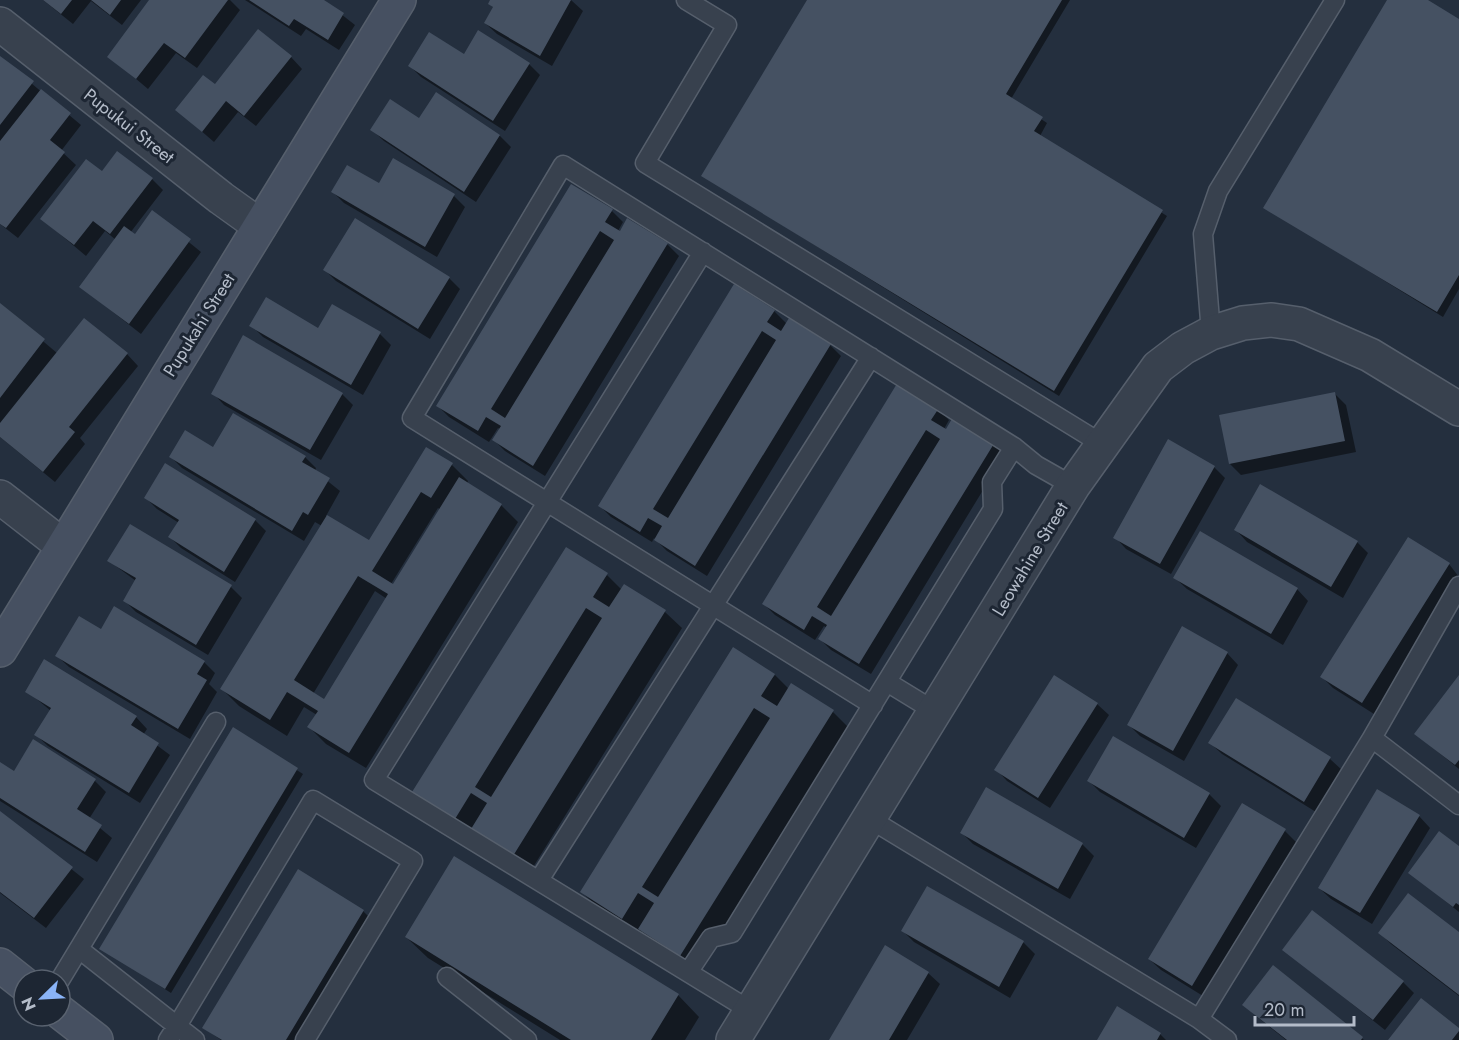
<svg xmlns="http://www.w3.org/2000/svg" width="1459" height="1040" viewBox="0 0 1459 1040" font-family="Jost,sans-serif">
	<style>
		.shadow { fill: #0007; fill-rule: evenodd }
		.building { fill: #455162; fill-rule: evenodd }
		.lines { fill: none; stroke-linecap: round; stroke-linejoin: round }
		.lane-casing { stroke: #565f6c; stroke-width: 21 }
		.street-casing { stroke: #565f6c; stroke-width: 36 }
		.secondary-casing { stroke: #565f6c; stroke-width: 36 }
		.lane { stroke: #38414e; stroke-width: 18 }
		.street { stroke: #38414e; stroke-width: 33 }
		.secondary { stroke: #465061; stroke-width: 33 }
		.labels { text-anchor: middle; stroke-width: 6; stroke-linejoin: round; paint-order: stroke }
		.street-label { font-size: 18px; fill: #b4bcc9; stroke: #1d2633 }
	</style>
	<rect width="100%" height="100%" fill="#242f3e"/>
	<path class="shadow" d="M43 0H141L122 25 91 1 73 24Z
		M151 0H230L240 10 197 68 176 53 148 89 109 56Z
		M245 0H323L355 25 339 50 306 29 301 36Z
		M492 0H571L583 11 552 66 497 34 485 23 494 8 490 4Z
		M808 0H1070L1011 99 1047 123 1040 136 1167 216 1059 396 703 176Z
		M1389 0H1425L1459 20V289L1443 317 1265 207Z
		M464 56 529 64 540 75 505 131 421 77 410 66Z
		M0 57 81 125 61 151 76 165 18 238 0 224Z
		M291 57 302 69 256 126 238 112 214 142 177 110Z
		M420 120 500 136 511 147 476 202 384 141 372 130Z
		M102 173 152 179 163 190 130 233 135 236 153 213 201 252 141 334 81 287 116 240 105 231 86 256 42 219Z
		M379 185 454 196 465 207 437 257 344 203 333 192Z
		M612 211 623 222 618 231 620 233 628 220 668 245 679 256 545 476 505 451 494 440 500 429 498 428 489 442 449 417 438 406Z
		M325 270 449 278 460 289 430 339 336 281Z
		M0 305 57 353 127 354 138 366 80 438 85 444 55 482 0 437Z
		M774 311 787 324 830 345 841 356 707 576 667 551 654 538 652 542 611 517 600 506Z
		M251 325 380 334 391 345 363 395 263 337Z
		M213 393 342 394 353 405 321 460 224 405Z
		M1335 394 1346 405 1356 452 1241 475 1230 464Z
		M938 409 949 420 944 429 994 443 1005 454 871 674 831 650 820 639 827 628 824 626 815 640 775 615 764 604Z
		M214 449 305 457 316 468 315 471 340 491 326 516 369 542 426 449 452 465 468 481 467 484 501 505 518 522 366 768 326 744 309 727 317 715 304 707 287 736 239 706 222 689 322 526 315 522 304 541 182 468 171 457ZM438 508 441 510 394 586 391 584ZM375 591 387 599 324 701 313 694Z
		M1214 467 1225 478 1171 574 1126 549 1115 537Z
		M146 498 255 520 266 531 235 582 181 548 170 537 179 523 157 509Z
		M1236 530 1357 542 1368 553 1343 598 1247 542Z
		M109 561 231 587 242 598 208 655 136 612 124 600 136 581Z
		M1449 564 1459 577 1374 714 1333 688 1322 677Z
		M607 575 622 590 665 612 682 628 530 872 431 809 414 792Z
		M1175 578 1297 589 1308 601 1283 645 1187 589Z
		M101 631 204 662 215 673 209 684 217 692 190 739 69 667 57 656Z
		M1227 653 1238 665 1184 761 1140 736 1128 724Z
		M775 675 789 689 833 712 849 728 697 971 657 946 642 931 639 934 599 909 582 892Z
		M1459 678V769L1416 734Z
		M27 691 136 717 147 729 143 735 170 755 140 803 48 746 36 735 51 711Z
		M1236 700 1330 759 1342 770 1316 812 1222 754 1210 743Z
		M1097 704 1109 715 1050 808 1007 781 996 769Z
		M233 730 303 774 171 993 101 948Z
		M1114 738 1209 794 1221 806 1196 848 1100 792 1089 781Z
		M0 764 14 773 95 781 106 792 89 819 112 838 97 862 0 801Z
		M987 789 1083 845 1094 856 1070 899 973 844 962 833Z
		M1243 805 1285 831 1296 842 1203 996 1161 970 1149 959Z
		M0 813 84 879 46 928 0 893Z
		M1419 816 1430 828 1372 924 1331 899 1319 888Z
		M1459 848V912L1410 873Z
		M927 888 1024 943 1035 954 1010 998 914 942 903 931Z
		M363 911 368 916 294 1040H221L204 1028Z
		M1380 933 1459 934V996L1391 944Z
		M406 937 678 995 699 1017 685 1040H560L428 958Z
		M886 947 928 973 940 984 907 1040H830Z
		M1284 950 1403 982 1414 993 1385 1030Z
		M1273 967 1364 1040H1286L1256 1016 1244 1005Z
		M1118 1008 1160 1034 1166 1040H1099Z
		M1459 1029V1040H1390Z"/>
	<path class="building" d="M43 0H72L61 14Z
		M91 0H121L110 15Z
		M149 0H228L185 58 164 43 136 79 107 57Z
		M249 0H324L344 13 328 40 294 19 289 26Z
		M490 0H571L540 56 484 23 493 7 488 4Z
		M807 0H1062L1006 94 1043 117 1034 131 1163 210 1054 391 701 176Z
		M1387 0H1428L1459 19V275L1437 312 1263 208Z
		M258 29 292 56 244 116 226 101 202 132 175 110 203 75 215 84Z
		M478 30 530 63 493 121 408 66 429 32 464 54Z
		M0 56 34 81 0 125Z
		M41 89 71 113 50 140 65 152 6 228 0 224V141Z
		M436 92 500 135 464 192 370 130 390 99 419 118Z
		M117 151 153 178 110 234 93 221 74 245 40 219 86 159 102 171Z
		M393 158 455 194 425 247 331 192 347 165 379 183Z
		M571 184 613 209 605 222 620 231 627 218 668 243 533 466 492 440 501 426 486 417 478 431 436 406ZM600 231 614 240 505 418 491 409Z
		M152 210 191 239 129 324 79 287 124 226 135 234Z
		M355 218 450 277 418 329 323 270Z
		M734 284 775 310 767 322 781 331 789 318 831 344 695 566 654 540 662 526 648 518 640 532 598 506ZM762 331 776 340 668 518 653 509Z
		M266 297 318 328 332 304 381 332 351 385 249 326Z
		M0 303 45 339 0 398Z
		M84 318 128 353 69 427 75 432 43 472 0 437V423Z
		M243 335 343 393 310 450 211 394Z
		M898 382 939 408 931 420 946 429 953 417 995 442 859 664 818 639 827 625 812 616 804 630 762 604ZM926 430 940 439 831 616 817 607Z
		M1335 392 1345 441 1229 464 1219 415Z
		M233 413 306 456 302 462 330 478 308 515 303 512 292 531 169 457 185 430 213 447Z
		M1168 439 1215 466 1160 564 1113 538Z
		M426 447 453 463 431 498 421 492 372 571 393 584 459 477 502 504 349 753 307 727 318 711 287 692 270 720 220 689 327 515 369 540ZM358 576 388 594 324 699 294 680Z
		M165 463 256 519 224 572 168 537 179 520 144 498Z
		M1260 484 1358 541 1331 587 1234 530Z
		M130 524 232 585 196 645 123 601 136 578 107 561Z
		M1200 531 1298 588 1271 634 1173 578Z
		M1408 537 1450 563 1362 703 1320 677Z
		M566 547 608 573 593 597 609 607 624 584 666 610 513 856 471 829 487 803 471 793 455 819 412 792ZM586 608 602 618 491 797 475 787Z
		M114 606 205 661 197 674 207 680 178 729 55 656 79 616 101 629Z
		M1182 626 1228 652 1173 751 1127 725Z
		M733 647 775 674 761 696 777 706 791 683 834 710 680 956 638 929 654 903 638 893 622 919 580 892ZM754 708 770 718 658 897 642 887Z
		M44 659 137 716 131 725 159 743 129 793 34 735 51 708 25 692Z
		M1054 675 1098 703 1038 798 994 770Z
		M1459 675V760L1455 765 1414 734Z
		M1236 698 1331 757 1304 802 1208 743Z
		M233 727 298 768 165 989 99 949Z
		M1113 736 1210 793 1184 838 1087 781Z
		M33 739 96 779 77 809 102 825 85 852 0 798V762L14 771Z
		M986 787 1083 843 1058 889 960 833Z
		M1377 789 1420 815 1360 913 1318 888Z
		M1242 803 1286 829 1192 986 1148 959Z
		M0 811 73 867 34 918 0 892Z
		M1439 831 1459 846V905L1456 903 1453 907 1408 873Z
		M454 856 679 994 651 1040H571L405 937Z
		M298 869 364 910 286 1040H222L202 1028Z
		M927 886 1024 941 999 987 901 931Z
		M1408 893 1459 932V995L1378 933Z
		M1312 910 1404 981 1373 1020 1282 950Z
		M885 945 929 972 889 1040H829Z
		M1273 965 1363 1037 1361 1040H1287L1242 1005Z
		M1421 998 1459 1028V1031L1452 1040H1388Z
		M1117 1006 1161 1033 1157 1040H1097Z"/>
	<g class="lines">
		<defs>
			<path id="lane" d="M686 0 727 25 645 163 1102 444
				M703 252 374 780 751 1011
				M1211 333 1203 234 1218 191 1335 0
				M887 682 936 712
				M873 705 412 418 563 165 1014 447 1036 465 1073 486
				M1372 738 1459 586
				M870 819 1199 1019 1372 738 1459 805
				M539 880 871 357
				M79 949 177 1026 168 1040
				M689 971 711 938 732 933 993 509 992 482 1014 447
				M447 977 527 1040
				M60 980 216 722
				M1199 1019 1227 1040
				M195 1040 177 1026 313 800 413 861 305 1040"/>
			<path id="street" d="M0 24 221 198 260 226
				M0 497 63 546
				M733 1040 1073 486 1158 367 1183 348 1211 333 1243 323 1272 320 1299 324 1370 355 1459 409"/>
			<path id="secondary" d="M0 650 399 0
				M0 965 24 984
				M60 1012 96 1040"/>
		</defs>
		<use href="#lane" class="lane-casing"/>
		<use href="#street" class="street-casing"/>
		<use href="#secondary" class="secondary-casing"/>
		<use href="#lane" class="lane"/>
		<use href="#street" class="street"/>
		<use href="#secondary" class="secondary"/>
	</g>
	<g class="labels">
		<g class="street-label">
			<text transform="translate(129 126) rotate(38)" y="6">Pupukui Street</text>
			<text transform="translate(199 325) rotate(-58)" y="6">Pupukahi Street</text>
			<text transform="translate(1030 559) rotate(-59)" y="6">Leowahine Street</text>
		</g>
	</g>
	<g transform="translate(42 998) rotate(246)"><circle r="28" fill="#1d2633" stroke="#59626f" stroke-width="1.5"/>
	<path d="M0-4.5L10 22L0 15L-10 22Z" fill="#8ab4f8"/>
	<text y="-9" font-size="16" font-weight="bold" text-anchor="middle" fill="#b4bcc9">N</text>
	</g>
	<path d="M1255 1016v9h99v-9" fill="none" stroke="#b4bcc9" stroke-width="3"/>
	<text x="1264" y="1016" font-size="18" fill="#b4bcc9" stroke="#1d2633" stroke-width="4.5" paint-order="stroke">20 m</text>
</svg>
